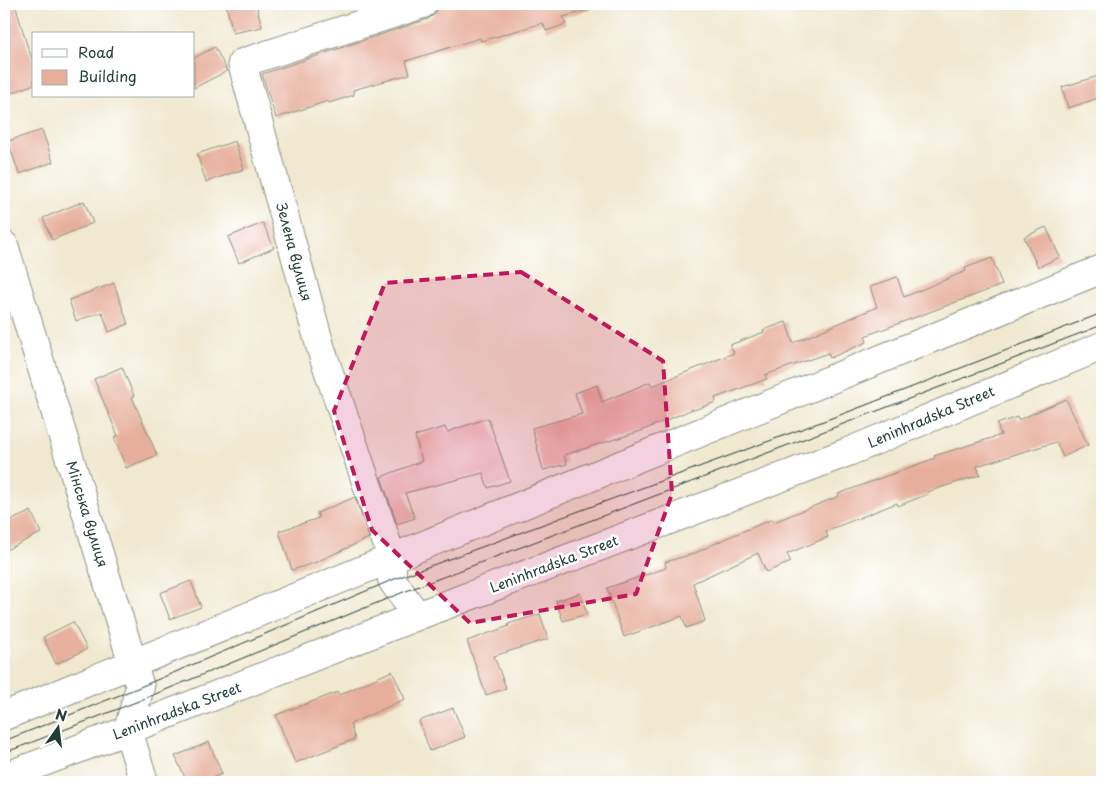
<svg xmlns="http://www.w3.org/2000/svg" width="1106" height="786" viewBox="0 0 1106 786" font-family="'Playpen Sans',sans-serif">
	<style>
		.building { fill: #e7af9b }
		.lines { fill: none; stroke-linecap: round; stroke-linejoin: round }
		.minor-casing { stroke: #889282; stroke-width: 30 }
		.minor { stroke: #fff; stroke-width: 28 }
		.tram { stroke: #1f3d34; stroke-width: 1 }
		.marked { fill: #c2185b; fill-opacity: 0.2; stroke: #c2185b; stroke-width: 4; stroke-dasharray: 10 6; stroke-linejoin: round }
		.labels { text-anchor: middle; stroke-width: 5; stroke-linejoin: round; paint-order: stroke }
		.street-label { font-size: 14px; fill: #1f3d34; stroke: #fff }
	</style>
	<rect width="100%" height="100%" fill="#fff"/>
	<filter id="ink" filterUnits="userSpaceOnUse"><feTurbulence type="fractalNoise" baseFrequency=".02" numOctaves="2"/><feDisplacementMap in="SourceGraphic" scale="10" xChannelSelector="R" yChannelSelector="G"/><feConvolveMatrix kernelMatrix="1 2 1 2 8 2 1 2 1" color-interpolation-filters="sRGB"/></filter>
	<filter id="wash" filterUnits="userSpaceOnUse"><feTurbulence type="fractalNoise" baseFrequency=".0096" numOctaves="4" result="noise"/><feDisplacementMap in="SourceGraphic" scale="20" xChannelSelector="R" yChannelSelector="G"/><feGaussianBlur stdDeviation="1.12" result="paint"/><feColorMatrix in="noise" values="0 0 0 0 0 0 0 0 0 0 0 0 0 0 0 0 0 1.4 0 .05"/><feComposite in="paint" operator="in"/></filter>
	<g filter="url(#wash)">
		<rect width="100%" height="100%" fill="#f0e8cf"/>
		<g id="blocks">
			<path class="building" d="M4 4H15L27 45 34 63V84L4 96Z
				M226 4H256L262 27 233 33Z
				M449 4H589L590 10 563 17 566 24 546 31 543 23 481 41 480 38 406 61 410 74 353 90 354 95 329 103 328 101 276 118 262 74 428 19 435 14 438 7Z
				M215 47 227 71 194 88V58Z
				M1102 75V97L1068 108 1062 87Z
				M42 130 53 162 19 174 8 141Z
				M235 141 244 169 206 182 197 154Z
				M84 201 93 223 52 240 43 218Z
				M263 223 274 248 239 263 228 237Z
				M1046 227 1060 257 1038 267 1024 237Z
				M992 258 1002 285 865 336 867 342 830 358 828 353 765 375 767 379 715 398 716 402 694 410 693 409 641 431 564 455 567 464 543 470 532 428 582 414 575 393 597 385 602 402 650 382 652 386 734 353 730 345 764 332 763 330 786 322 793 343 877 307 870 287 897 277 904 297 966 271 965 268Z
				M114 283 128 324 109 332 102 312 76 321 69 300Z
				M122 367 134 396 132 397 157 455 126 468 114 437 118 436 94 379Z
				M1066 399 1088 445 1063 457 1056 442 977 466 980 475 927 492 928 494 898 506 897 503 826 531 828 537 787 554 791 562 766 572 758 553 693 583 705 621 686 628 682 616 624 637 607 588 666 568 665 562 693 554 729 537 773 519 774 522 839 496 838 494 935 458 934 456 1001 435 997 424 1017 417 1018 420Z
				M488 418 510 481 488 488 483 473 405 493 415 518 397 524 381 477 422 461 415 436 445 427 447 432Z
				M355 497 369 538 314 563 292 570 279 531 319 518 317 513Z
				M31 511 41 533 4 551V524Z
				M191 581 201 607 170 619 160 593Z
				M580 593 587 614 563 621 556 601Z
				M540 614 548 639 494 656 506 688 486 695 467 641 509 626 508 624Z
				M73 622 87 649 56 664 43 637Z
				M392 671 405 699 350 724 355 739 295 763 276 715 338 692 339 695Z
				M453 708 465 737 430 751 419 721Z
				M209 742 222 774 201 782H187L175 756Z"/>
		</g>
	</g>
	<g filter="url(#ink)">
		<use href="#blocks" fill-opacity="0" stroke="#889282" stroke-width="1"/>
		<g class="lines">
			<defs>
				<path id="minor" d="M4 245 140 687 128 730 144 782
					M417 616 392 580V558L321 349 242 63 423 4
					M4 716 1102 269
					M4 777 128 730 417 616 848 452 1102 346"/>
			</defs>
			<use href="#minor" class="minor-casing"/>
			<use href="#minor" class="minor"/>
			<path class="tram" d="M4 741 140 687 392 580 848 412 1102 313
				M4 753 136 702 401 593 1102 325"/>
		</g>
	</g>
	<path class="marked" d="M521 272 663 361 672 494 636 594 470 623 372 530 334 411 385 283Z"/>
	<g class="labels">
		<g class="street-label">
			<text transform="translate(294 252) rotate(75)" y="5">Зелена вулиця</text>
			<text transform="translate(931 417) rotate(-23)" y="5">Leninhradska Street</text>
			<text transform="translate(87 514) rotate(73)" y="5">Мінська вулиця</text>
			<text transform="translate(554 564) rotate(-21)" y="5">Leninhradska Street</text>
			<text transform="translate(177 711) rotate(-21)" y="5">Leninhradska Street</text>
		</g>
	</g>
	<rect width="1106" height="786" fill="none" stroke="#fff" stroke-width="20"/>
	<rect x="32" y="32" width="162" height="65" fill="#ffffff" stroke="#a5b1ae"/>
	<rect x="42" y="49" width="25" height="8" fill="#ffffff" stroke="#a5b1ae"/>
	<text x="78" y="58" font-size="15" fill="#1f3d34">Road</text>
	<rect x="42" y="70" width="25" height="15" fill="#e7af9b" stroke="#a5b1ae"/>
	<text x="78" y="82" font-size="15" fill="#1f3d34">Building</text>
	<g transform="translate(58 728) rotate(14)" stroke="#ffffff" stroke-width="4" paint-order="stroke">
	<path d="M0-4L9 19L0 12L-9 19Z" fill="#1f3d34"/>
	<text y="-8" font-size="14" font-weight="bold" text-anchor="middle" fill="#1f3d34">N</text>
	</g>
</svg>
